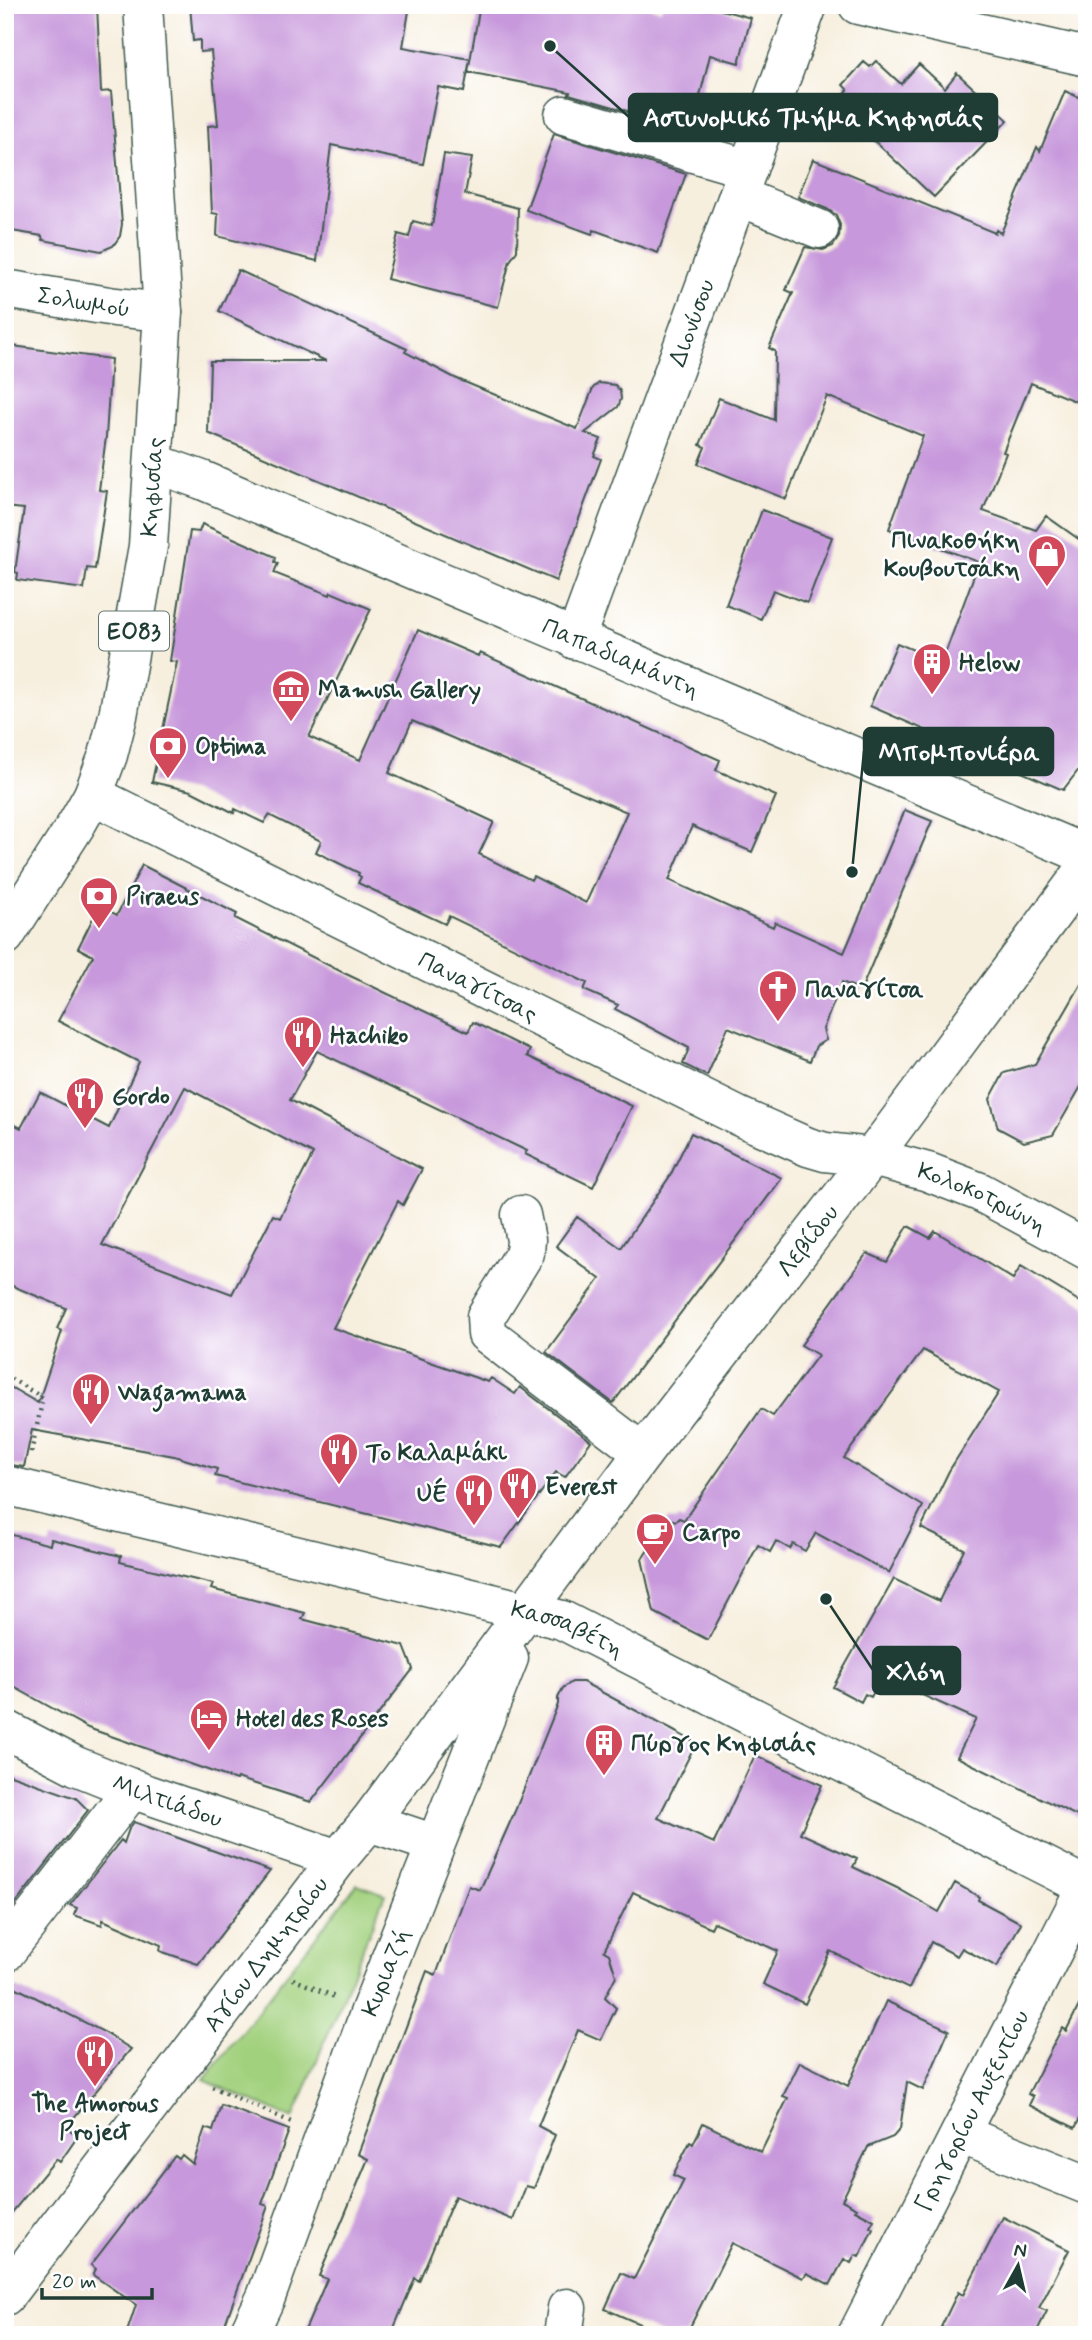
<svg xmlns="http://www.w3.org/2000/svg" width="1092" height="2340" viewBox="0 0 1092 2340" font-family="Mynerve,sans-serif">
	<style>
		.green { fill: #a2d17e; stroke: #608759; stroke-width: 2 }
		.building { fill: #c798db; fill-rule: evenodd }
		.lines { fill: none; stroke-linecap: round; stroke-linejoin: round }
		.minor-casing { stroke: #3f584e; stroke-width: 41 }
		.major-casing { stroke: #3f584e; stroke-width: 41 }
		.path { stroke: #3f584e; stroke-width: 4.5; stroke-dasharray: 2 5; stroke-linecap: butt }
		.minor { stroke: #fff; stroke-width: 38 }
		.major { stroke: #fff; stroke-width: 38 }
		.labels { text-anchor: middle; stroke-width: 5; stroke-linejoin: round; paint-order: stroke }
		.shield { fill: #fff; stroke: #627771; stroke-width: 2 }
		.shield-label { font-size: 23px; font-weight: bold; fill: #1f3d34 }
		.street-label { font-size: 24px; fill: #1f3d34; stroke: #fff }
		.poi-label { font-size: 24px; font-weight: bold; fill: #1f3d34; stroke: #fff; text-anchor: start }
		.leader { fill: none; stroke: #1f3d34; stroke-width: 2.5 }
		.callout-dot { fill: #1f3d34; stroke: #fff; stroke-width: 2.5 }
		.callout { fill: #1f3d34; stroke: #1f3d34; stroke-width: 2.5 }
		.callout-label { font-size: 26px; text-anchor: middle; font-weight: bold; fill: #fff }
	</style>
	<rect width="100%" height="100%" fill="#fff"/>
	<filter id="ink" filterUnits="userSpaceOnUse"><feTurbulence type="fractalNoise" baseFrequency=".0143" numOctaves="2"/><feDisplacementMap in="SourceGraphic" scale="14" xChannelSelector="R" yChannelSelector="G"/><feConvolveMatrix kernelMatrix="1 2 1 2 8 2 1 2 1" color-interpolation-filters="sRGB"/></filter>
	<filter id="wash" filterUnits="userSpaceOnUse"><feTurbulence type="fractalNoise" baseFrequency=".00686" numOctaves="4" result="noise"/><feDisplacementMap in="SourceGraphic" scale="28" xChannelSelector="R" yChannelSelector="G"/><feGaussianBlur stdDeviation="1.57" result="paint"/><feColorMatrix in="noise" values="0 0 0 0 0 0 0 0 0 0 0 0 0 0 0 0 0 1.4 0 .05"/><feComposite in="paint" operator="in"/></filter>
	<g filter="url(#wash)">
		<rect width="100%" height="100%" fill="#f7efde"/>
		<path class="green" d="M357 1884 385 1894 293 2119 204 2080Z"/>
		<g id="blocks">
			<path class="building" d="M5 5H97L101 92 111 91 122 224 120 236 113 246 101 251 43 240 42 236 5 230Z
				M190 5H410L403 47 470 59 464 92 438 87 423 164 331 145 317 261 217 236 218 214 212 213 208 126 218 125 211 51 200 52V40L193 41Z
				M480 5H637L661 10 662 5H703L751 18 739 63 710 55 698 104 693 102 686 128 569 94 570 92 468 72Z
				M876 61 901 84 919 64 945 88 957 73 1008 120 934 197 835 104 848 90 843 85 864 62 870 67Z
				M1065 91 1087 101V406L1031 383 1003 452 1006 453 983 511 1036 530 1046 516 1087 545V759L1063 790 870 706 897 643 942 662 979 562 889 529 923 436 827 396 786 499 698 464 705 447 700 445 719 398 774 420 775 351 769 348 793 293 786 290 805 247 823 250 833 246 839 237 840 225 836 215 827 209 798 197 813 159 995 233 996 230 1001 233 1037 147 1040 151Z
				M554 134 686 174 658 253 594 230 592 234 526 210Z
				M444 154 472 158 465 194 518 208 517 251 510 261 498 307 387 279 398 234 409 237 413 221 432 226Z
				M238 270 407 349 405 352 455 378 577 429 593 388 599 383 615 385 620 391 621 399 618 407 585 433 601 439 594 456 601 459 556 581 208 433 210 361H326L219 311Z
				M5 345 111 359 106 437 99 490 107 491 95 569 87 568 84 589 17 580 18 573 15 572 24 509 5 507Z
				M762 510 832 537 807 603 773 590 761 619 726 605Z
				M202 524 276 557 275 562 278 563 274 573 330 595 331 592 371 609 309 737 360 760 418 630 478 656 480 653 720 760 716 770 776 796 752 852 692 826 669 880 773 927 775 922 844 953 905 810 932 821 861 990 842 982 823 1029 826 1040 816 1046 810 1061 728 1027 707 1076 683 1064 689 1048 615 1009 618 1005 584 990 587 983 449 916 445 924 358 883 361 877 358 875 359 873 316 852 321 841 269 815 264 823 235 809 234 813 191 791 152 782 177 662 170 661 190 531 199 532ZM412 721 627 812 586 903 533 876 531 880 479 854 494 822 389 773Z
				M142 865 237 914 235 918 344 973 468 1032 473 1022 530 1050 527 1056 632 1106 593 1187 525 1154 527 1151 317 1051 290 1100 422 1169 403 1205 398 1201 333 1328 488 1382 491 1378 515 1394 520 1387 591 1441 565 1477 556 1472 501 1547 215 1476 217 1469 174 1456 32 1430 24 1467 5 1464V1384L38 1403 62 1331 57 1329 66 1308 5 1283V1120L21 1128 40 1092 109 1128 139 1062 58 1021 93 956 78 948 99 906 117 915ZM185 1087 313 1154 280 1218 273 1215 232 1294 102 1245Z
				M1087 974V1076L1053 1135 1024 1142 998 1128 990 1099 1004 1073 1035 1064Z
				M691 1133 782 1178 613 1403 546 1352 600 1279 556 1246 577 1217 621 1248 670 1176Z
				M908 1226 930 1238 935 1231 1013 1279 1021 1266 1087 1306V1821L957 1757 976 1719 882 1677 871 1697 865 1694 861 1702 833 1687 894 1579 939 1601 964 1549 921 1528 949 1471 999 1392 923 1350 844 1458 923 1506 889 1573 816 1533 805 1551 793 1544 790 1549 776 1541 770 1552 758 1545 708 1640 654 1612 642 1559 669 1519 676 1521 679 1518 684 1520 761 1409 773 1416 818 1355 801 1345 867 1253 887 1262Z
				M5 1533 50 1545 51 1539 121 1556 120 1562 213 1584 211 1589 305 1613 302 1619 404 1646 413 1669 311 1802 237 1778 236 1780 88 1728 5 1682Z
				M572 1682H583L696 1743 658 1818 714 1843 755 1755 822 1785 800 1833 857 1859 853 1867 897 1888 939 1912 955 1883 979 1897 978 1900 1021 1923 997 1967 962 1948 957 1956 931 1942 909 1989 830 1951 805 2004 763 1984 778 1951 714 1922 711 1928 633 1892 604 1951 609 1954 616 1976 605 1997 616 2008 601 2040 578 2030 538 2126 555 2135 534 2188 526 2186 513 2220 455 2196 419 2281 415 2278 391 2335H303L327 2279 319 2276 368 2159 358 2154 427 1971 436 1975 469 1886 480 1890 515 1811 558 1704V1698L563 1688Z
				M5 1773 76 1798 88 1810 5 1917Z
				M134 1822 270 1871 198 1964 160 1951 161 1945 103 1920 102 1925 74 1915 77 1908 70 1905 121 1840 124 1843 129 1829Z
				M5 1982 102 2031 131 2049 66 2127 78 2136 60 2162 56 2159 5 2221Z
				M1087 1990V2123L1079 2120 1075 2128 1029 2105 1033 2097 1028 2094 1062 2028 1066 2031Z
				M886 2001 949 2030 923 2090 907 2082 900 2129 893 2137 868 2147 842 2200 857 2208 855 2210 874 2220 870 2227 873 2229 859 2257 855 2255 851 2263 844 2259 830 2285 807 2273 803 2278 732 2243 686 2335H665L605 2309 621 2273 634 2279 684 2180 673 2175 690 2142 693 2144 703 2123 761 2152 788 2098 783 2096 800 2062 848 2086Z
				M221 2105 289 2130 262 2204 268 2206 221 2335H126L136 2305 93 2275 96 2269 91 2265 175 2156 179 2159 182 2155 193 2164 205 2128 213 2131Z
				M1003 2217 1069 2250 1039 2308 1047 2311 1035 2335H956L941 2327 958 2292 963 2295Z"/>
		</g>
	</g>
	<g filter="url(#ink)">
		<use href="#blocks" fill-opacity="0" stroke="#3f584e" stroke-width="2"/>
		<g class="lines">
			<defs>
				<g id="minor">
					<path d="M858 5 1087 57"/>
					<path d="M564 115 748 169"/>
					<path d="M738 196 819 229"/>
					<path id="s1" d="M5 289 115 307 163 312"/>
					<path id="s2" d="M154 463 202 480 1087 855"/>
					<path id="s3" d="M575 640 808 5"/>
					<path id="s4" d="M93 795 738 1116 808 1147 825 1152 872 1157 928 1172 980 1192 1087 1250"/>
					<path d="M521 1215 526 1240 525 1253 486 1316 487 1334 643 1453"/>
					<path id="s5" d="M5 1485 562 1620 1087 1887"/>
					<path id="s6" d="M5 1729 76 1766 146 1794 338 1859"/>
					<path d="M369 1822 435 1844"/>
					<path d="M5 1953 133 1788"/>
					<path d="M960 2134 1087 2185"/>
					<path id="s7" d="M5 2296 338 1859 369 1822 643 1453 872 1157 1087 867"/>
					<path id="s8" d="M248 2335 266 2297 370 2011 509 1658"/>
					<path d="M563 2335 567 2308"/>
					<path id="s9" d="M857 2335 1086 1887"/>
				</g>
				<g id="major">
					<path id="s10" d="M5 936 76 825 93 795 108 755 118 716 148 546 163 312 143 5"/>
				</g>
			</defs>
			<use href="#minor" class="minor-casing"/>
			<use href="#major" class="major-casing"/>
			<path class="path" d="M5 1375 43 1398 31 1453
				M293 1979 337 1998
				M212 2087 291 2122"/>
			<use href="#minor" class="minor"/>
			<use href="#major" class="major"/>
		</g>
	</g>
	<defs>
		<symbol id="shop-pin" viewBox="-11 -11 22 30"><path d="M0 17L-7.5 6A9.5 9.5 0 1 1 7.5 6Z" fill="#d1495b" stroke="#fff"/><path d="M-5-2.5h2.3a2.7 3.5 0 0 1 5.4 0H5L5.5 6h-11ZM-1.5-2.5h3a1.5 2.3 0 0 0-3 0Z" fill="#fff"/></symbol>
		<symbol id="building-pin" viewBox="-11 -11 22 30"><path d="M0 17L-7.5 6A9.5 9.5 0 1 1 7.5 6Z" fill="#d1495b" stroke="#fff"/><path d="M-4-6H4V6H1V3H-1V6H-4ZM-2.5-4.3h1.7v1.8h-1.7ZM.8-4.3h1.7v1.8H.8ZM-2.5-1h1.7V.8h-1.7ZM.8-1h1.7V.8H.8Z" fill="#fff"/></symbol>
		<symbol id="museum-pin" viewBox="-11 -11 22 30"><path d="M0 17L-7.5 6A9.5 9.5 0 1 1 7.5 6Z" fill="#d1495b" stroke="#fff"/><path d="M0-6L6-3V-2H-6V-3ZM-5-1h2V3h-2ZM-1-1h2V3h-2ZM3-1h2V3H3ZM-6 4H6V6H-6Z" fill="#fff"/></symbol>
		<symbol id="bank-pin" viewBox="-11 -11 22 30"><path d="M0 17L-7.5 6A9.5 9.5 0 1 1 7.5 6Z" fill="#d1495b" stroke="#fff"/><path d="M-6-4H6V4H-6ZM0-2.3a2.3 2.3 0 1 0 0 4.6a2.3 2.3 0 1 0 0-4.6Z" fill="#fff"/></symbol>
		<symbol id="church-pin" viewBox="-11 -11 22 30"><path d="M0 17L-7.5 6A9.5 9.5 0 1 1 7.5 6Z" fill="#d1495b" stroke="#fff"/><path d="M-1.2-6h2.4v3.5h3.3v2.4h-3.3V6h-2.4V-.1h-3.3v-2.4h3.3Z" fill="#fff"/></symbol>
		<symbol id="restaurant-pin" viewBox="-11 -11 22 30"><path d="M0 17L-7.5 6A9.5 9.5 0 1 1 7.5 6Z" fill="#d1495b" stroke="#fff"/><path d="M-5-6h1v4h1v-4h1v4h1v-4h1v5L-1.5 .5V6h-2V.5L-5-1ZM5-6V6H3V1.5H1.5Q1.5-4 5-6Z" fill="#fff"/></symbol>
		<symbol id="cafe-pin" viewBox="-11 -11 22 30"><path d="M0 17L-7.5 6A9.5 9.5 0 1 1 7.5 6Z" fill="#d1495b" stroke="#fff"/><path d="M-5.5-4.5H6V0H3Q3 3.5 0 3.5H-2.5Q-5.5 3.5-5.5 0ZM3-3.2v2h1.7v-2ZM-6 4.5H4V6H-6Z" fill="#fff"/></symbol>
		<symbol id="hotel-pin" viewBox="-11 -11 22 30"><path d="M0 17L-7.5 6A9.5 9.5 0 1 1 7.5 6Z" fill="#d1495b" stroke="#fff"/><path d="M-6-4.5h1.5V1H6V5H4.5V3h-9V5H-6ZM-4 0a1.8 1.8 0 1 1 3.6 0ZM.5 0V-2.5h3Q6-2.5 6 0Z" fill="#fff"/></symbol>
	</defs>
	<g fill-rule="evenodd">
		<use href="#shop-pin" x="1025" y="532" width="44" height="60"/>
		<use href="#building-pin" x="910" y="640" width="44" height="60"/>
		<use href="#museum-pin" x="269" y="667" width="44" height="60"/>
		<use href="#bank-pin" x="146" y="724" width="44" height="60"/>
		<use href="#bank-pin" x="77" y="874" width="44" height="60"/>
		<use href="#church-pin" x="756" y="967" width="44" height="60"/>
		<use href="#restaurant-pin" x="281" y="1013" width="44" height="60"/>
		<use href="#restaurant-pin" x="63" y="1074" width="44" height="60"/>
		<use href="#restaurant-pin" x="69" y="1370" width="44" height="60"/>
		<use href="#restaurant-pin" x="317" y="1430" width="44" height="60"/>
		<use href="#restaurant-pin" x="496" y="1464" width="44" height="60"/>
		<use href="#restaurant-pin" x="452" y="1471" width="44" height="60"/>
		<use href="#cafe-pin" x="633" y="1510" width="44" height="60"/>
		<use href="#hotel-pin" x="187" y="1696" width="44" height="60"/>
		<use href="#building-pin" x="582" y="1721" width="44" height="60"/>
		<use href="#restaurant-pin" x="73" y="2032" width="44" height="60"/>
	</g>
	<g class="labels">
		<rect class="shield" x="99" y="611.5" width="70" height="39" rx="5"/>
		<g class="shield-label">
			<text x="134" y="639">ΕΟ83</text>
		</g>
		<g class="street-label">
			<text dy="8" stroke="none"><textPath href="#s1" startOffset="80">Σολωμού</textPath></text>
			<text dy="8" stroke="none"><textPath href="#s3" startOffset="338">Διονύσου</textPath></text>
			<text dy="8" stroke="none"><textPath href="#s10" startOffset="481">Κηφισίας</textPath></text>
			<text dy="8" stroke="none"><textPath href="#s2" startOffset="506">Παπαδιαμάντη</textPath></text>
			<text dy="8" stroke="none"><textPath href="#s4" startOffset="430">Παναγίτσας</textPath></text>
			<text dy="8" stroke="none"><textPath href="#s4" startOffset="980">Κολοκοτρώνη</textPath></text>
			<text dy="8" stroke="none"><textPath href="#s7" startOffset="1326">Λεβίδου</textPath></text>
			<text dy="8" stroke="none"><textPath href="#s5" startOffset="581">Κασσαβέτη</textPath></text>
			<text dy="8" stroke="none"><textPath href="#s6" startOffset="178">Μιλτιάδου</textPath></text>
			<text dy="8" stroke="none"><textPath href="#s7" startOffset="430">Αγίου Δημητρίου</textPath></text>
			<text dy="8" stroke="none"><textPath href="#s8" startOffset="388">Κυριαζή</textPath></text>
			<text dy="8" stroke="none"><textPath href="#s9" startOffset="252">Γρηγορίου Αυξεντίου</textPath></text>
		</g>
		<g class="poi-label">
			<text x="1020" y="548" text-anchor="end">Πινακοθήκη<tspan x="1020" dy="28">Κουβουτσάκη</tspan></text>
			<text x="959" y="670">Helow</text>
			<text x="318" y="697">Mamush Gallery</text>
			<text x="195" y="754">Optima</text>
			<text x="126" y="904">Piraeus</text>
			<text x="805" y="997">Παναγίτσα</text>
			<text x="330" y="1043">Hachiko</text>
			<text x="112" y="1104">Gordo</text>
			<text x="118" y="1400">Wagamama</text>
			<text x="366" y="1460">Το Καλαμάκι</text>
			<text x="545" y="1494">Everest</text>
			<text x="447" y="1501" text-anchor="end">UÉ</text>
			<text x="682" y="1540">Carpo</text>
			<text x="236" y="1726">Hotel des Roses</text>
			<text x="631" y="1751">Πύργος Κηφισιάς</text>
			<text x="95" y="2111" text-anchor="middle">The Amorous<tspan x="95" dy="28">Project</tspan></text>
		</g>
	</g>
	<path class="leader" d="M550 46L629 117M852 872L864 751M826 1599L873 1670"/>
	<g class="callout-dot">
		<circle cx="550" cy="46" r="7"/>
		<circle cx="852" cy="872" r="7"/>
		<circle cx="826" cy="1599" r="7"/>
	</g>
	<g class="callout">
		<rect x="629" y="94" width="368" height="47" rx="7"/>
		<rect x="864" y="728" width="189" height="47" rx="7"/>
		<rect x="873" y="1647" width="87" height="47" rx="7"/>
	</g>
	<g class="callout-label">
		<text x="813" y="126">Αστυνομικό Τμήμα Κηφησιάς</text>
		<text x="959" y="760">Μπομπονιέρα</text>
		<text x="916" y="1680">Χλόη</text>
	</g>
	<rect width="1092" height="2340" fill="none" stroke="#fff" stroke-width="28"/>
	<g transform="translate(1018 2266) rotate(8)" stroke="#ffffff" stroke-width="5" paint-order="stroke">
	<path d="M0-5L12 26L0 18L-12 26Z" fill="#1f3d34"/>
	<text y="-10" font-size="19" font-weight="bold" text-anchor="middle" fill="#1f3d34">N</text>
	</g>
	<path d="M42 2288v10h110v-10" fill="none" stroke="#1f3d34" stroke-width="3.5"/>
	<text x="52" y="2288" font-size="21" fill="#1f3d34" stroke="#ffffff" stroke-width="5" paint-order="stroke">20 m</text>
</svg>
